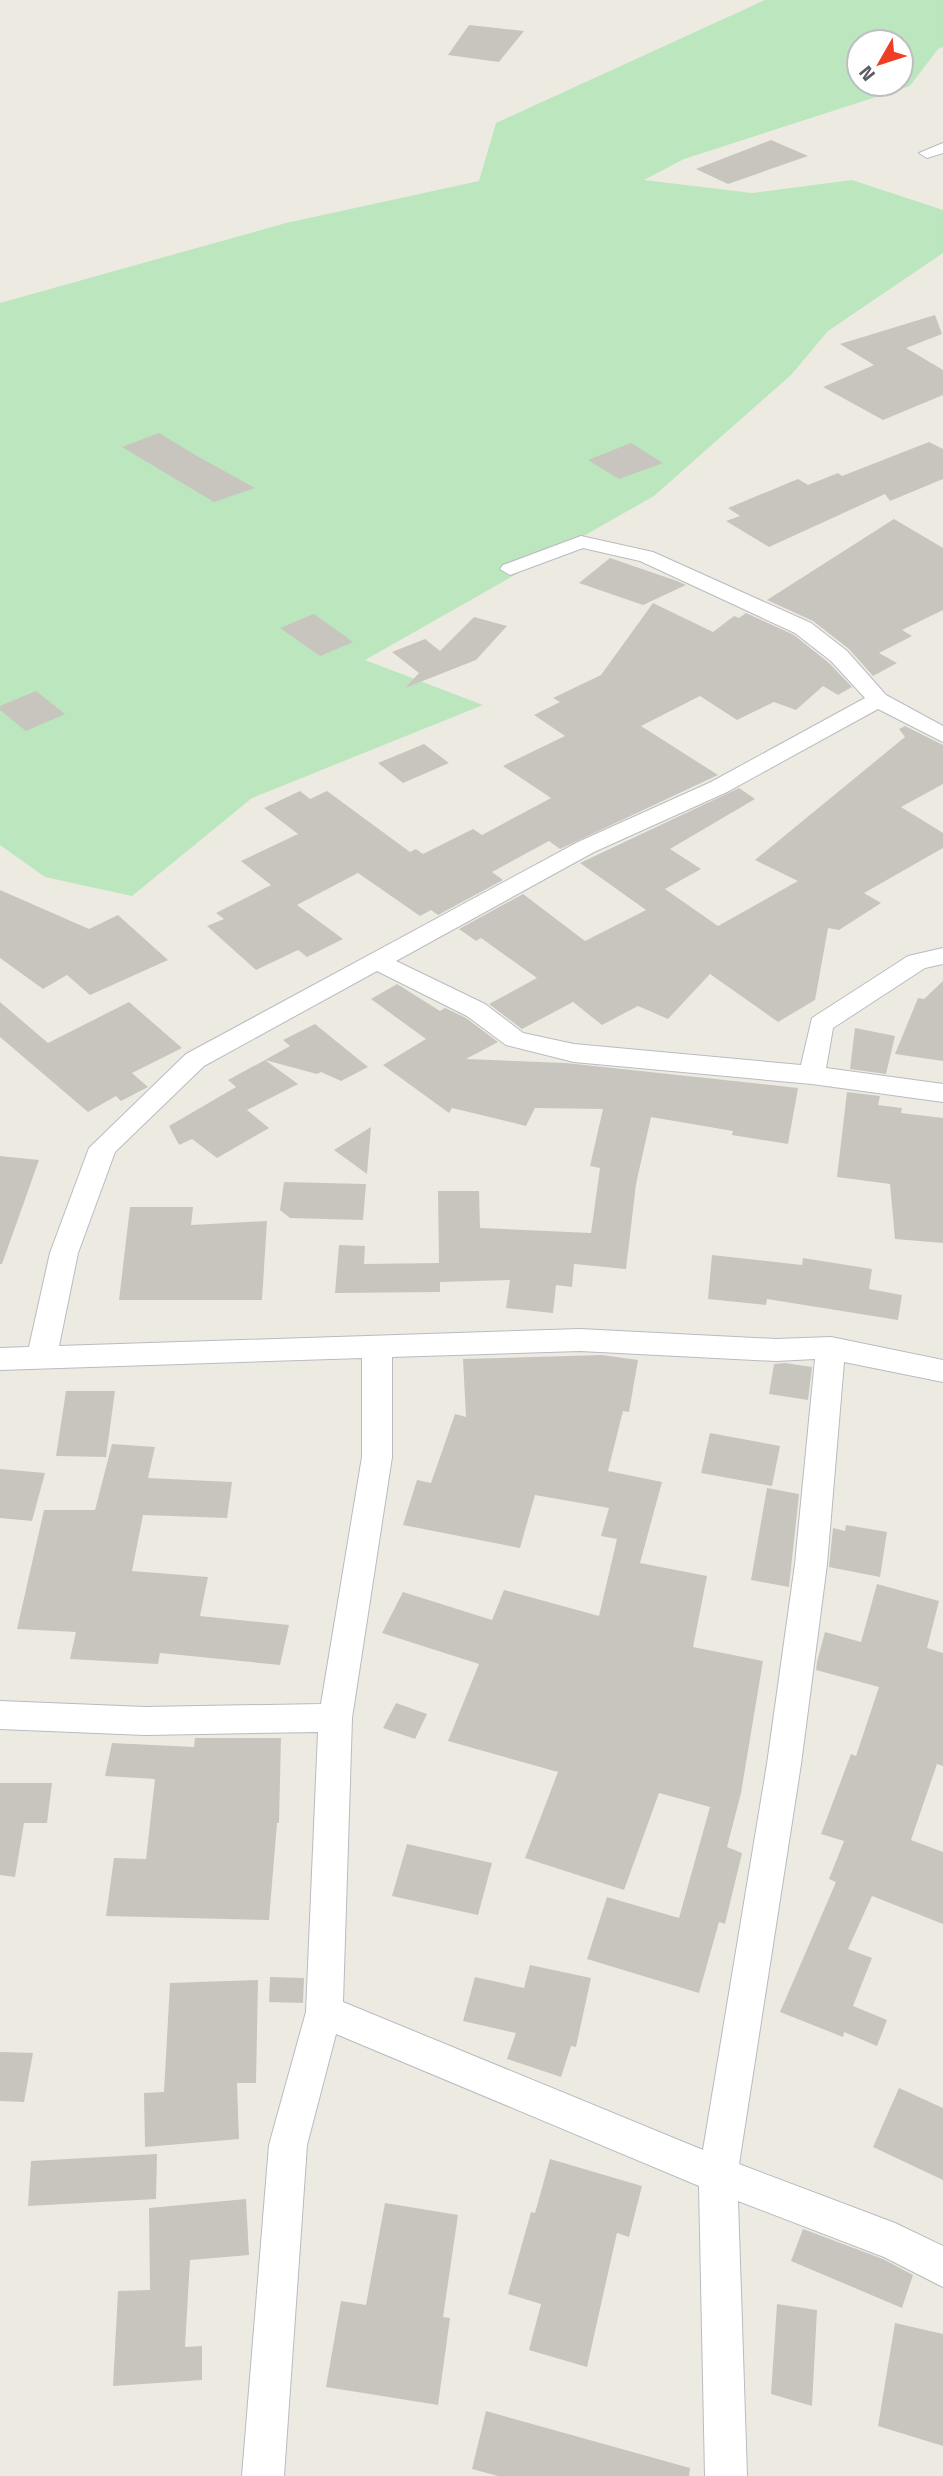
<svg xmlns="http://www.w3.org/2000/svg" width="943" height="2476" viewBox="0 0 943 2476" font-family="'Titillium Web',sans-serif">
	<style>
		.green { fill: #bce6be; fill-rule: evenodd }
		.building { fill: #c8c5be }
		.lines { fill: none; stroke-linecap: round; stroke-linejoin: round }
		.minor-casing { stroke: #b9bbc1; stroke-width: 2 }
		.minor { fill: #fff; fill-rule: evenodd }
	</style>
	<rect width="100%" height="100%" fill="#edebe1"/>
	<path class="green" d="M765 0H943V47L938 49 910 86 684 159 644 180 752 193 852 180 943 210V253L828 331 791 375 654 496 365 660 483 705 252 798 132 896 45 877 0 845V303L286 223 479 181 496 123ZM859 42H901V84H859Z"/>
	<path class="building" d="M469 25 524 31 499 62 448 55Z
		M771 140 808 156 728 184 696 169Z
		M935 315 942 334 906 348 943 370V395L883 420 823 387 874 365 840 344Z
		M159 433 197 456 255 488 214 502 122 447Z
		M929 442 943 449V479L890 501 885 494 769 547 726 521 740 516 728 508 798 479 808 485 838 473 842 476Z
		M631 443 663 463 619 479 588 460Z
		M894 519 943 548V610L902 630 912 636 879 653 897 663 873 676 849 649 813 621 767 600Z
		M610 558 677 581 686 585 643 605 579 583Z
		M653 603 713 632 734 616 739 618 746 613 794 635 829 663 852 687 838 695 823 686 796 710 774 702 737 720 700 696 641 726 718 775 560 849 549 841 492 872 503 880 438 915 431 910 420 916 358 873 297 905 343 939 307 957 298 950 256 970 207 926 224 919 216 913 271 885 241 861 298 834 264 808 300 791 310 799 327 791 410 852 416 849 423 854 473 829 482 835 551 798 503 766 565 736 534 715 560 702 553 698 601 675Z
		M314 614 353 642 320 656 280 628Z
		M474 617 507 626 476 660 405 688 419 673 392 652 425 639 440 651Z
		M36 691 65 714 26 731 0 710V706Z
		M905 726 943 745V784L901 807 943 833V848L864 893 881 903 839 930 828 928 815 1000 778 1022 710 974 668 1019 638 1006 602 1025 573 1002 522 1029 489 1004 537 978 481 938 476 941 459 929 523 894 585 941 646 910 580 863 739 788 755 799 670 849 701 869 665 889 718 926 798 881 755 860 905 737 899 729Z
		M424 744 449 763 403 783 378 763Z
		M0 890 89 929 118 915 168 960 90 995 67 975 43 989 0 958Z
		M943 981V1061L895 1054 918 998 924 999Z
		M397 984 440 1011 445 1008 466 1018 498 1042 466 1059 566 1063 798 1088 788 1144 732 1135 733 1131 651 1117 636 1184 626 1269 574 1264 572 1287 556 1285 553 1313 506 1308 510 1280 440 1282V1292L335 1293 339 1245 365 1246 364 1264 439 1263 438 1191H479L480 1228 591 1233 600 1168 590 1166 603 1109 535 1108 526 1126 452 1108 449 1113 383 1065 426 1039 371 999Z
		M0 1002 48 1043 129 1002 182 1048 132 1073 148 1087 121 1101 116 1096 88 1112 0 1037Z
		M315 1024 368 1067 341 1081 321 1072 317 1074 265 1060 290 1046 283 1040Z
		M855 1028 895 1036 886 1074 850 1069Z
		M265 1060 298 1084 247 1110 269 1128 217 1158 192 1139 179 1145 169 1126 236 1087 228 1080Z
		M847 1092 880 1096 878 1105 902 1108 901 1113 943 1118V1243L895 1239 890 1184 837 1177Z
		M371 1127 367 1174 334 1150Z
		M0 1156 39 1160 2 1264H0Z
		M284 1182 366 1184 363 1220 290 1218 280 1210Z
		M130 1207H193L191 1225 267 1221 262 1300H119Z
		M712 1255 802 1265 803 1258 872 1269 869 1289 902 1295 898 1320 767 1299 766 1305 708 1299Z
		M602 1355 638 1360 629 1412 623 1411 608 1471 662 1482 640 1563 707 1576 693 1647 763 1661 741 1793 727 1847 742 1853 725 1924 719 1922 699 1993 587 1959 607 1897 679 1918 710 1807 659 1793 624 1890 525 1858 558 1772 448 1741 479 1664 382 1633 403 1592 492 1620 504 1590 599 1616 617 1539 601 1536 609 1508 535 1495 520 1548 403 1525 417 1480 431 1483 455 1414 466 1417 463 1359Z
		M785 1363 812 1367 808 1400 769 1394 774 1364Z
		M66 1391H115L106 1457 56 1456Z
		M710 1433 780 1446 772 1486 701 1473Z
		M112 1444 155 1447 148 1478 232 1482 227 1518 143 1515 132 1571 208 1577 200 1616 289 1625 280 1665 160 1653 158 1664 70 1659 76 1632 17 1629 44 1510H95Z
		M0 1469 45 1473 32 1521 0 1518Z
		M767 1488 799 1494 789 1587 751 1580Z
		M846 1525 887 1532 880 1577 829 1567 833 1528 845 1531Z
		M877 1584 939 1601 927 1648 943 1653V1766L937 1764 911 1840 943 1852V1924L872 1896 848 1949 872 1958 853 2006 887 2020 877 2046 844 2032 843 2037 780 2012 836 1882 829 1879 844 1841 821 1834 851 1754 856 1756 879 1687 816 1670 817 1662 825 1632 861 1642Z
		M396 1703 427 1714 415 1739 383 1728Z
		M195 1738H281L279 1823H277L269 1920 106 1916 114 1858 146 1859 155 1779 105 1776 112 1743 194 1747Z
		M0 1783H52L47 1823H24L15 1877 0 1875Z
		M407 1844 492 1863 478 1915 392 1896Z
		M530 1965 591 1978 576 2047 571 2046 561 2077 507 2059 516 2033 463 2021 475 1977 524 1988Z
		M270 1977 304 1978 303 2003 269 2002Z
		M258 1980 256 2083H237L239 2139 145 2147 144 2093 164 2092 170 1983Z
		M0 2052 33 2053 24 2102 0 2101Z
		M899 2088 943 2108V2180L873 2147Z
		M157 2154 156 2199 28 2206 31 2161Z
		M550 2159 642 2186 629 2237 617 2233 587 2367 529 2350 541 2304 508 2294 531 2212 535 2213Z
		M246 2199 249 2255 190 2260 185 2347 202 2346V2380L113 2386 118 2291 150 2290 149 2208Z
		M385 2203 458 2215 443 2317 450 2318 438 2405 326 2387 341 2301 366 2305Z
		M803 2229 883 2259 913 2275 902 2308 791 2261Z
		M777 2304 817 2310 812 2406 771 2394Z
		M895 2323 943 2334V2446L878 2426Z
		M486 2411 690 2468 689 2476H498L472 2469Z"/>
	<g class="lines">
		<defs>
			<path id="minor" d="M943 143V153L927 158 919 153Z
				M581 536 653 552 811 623 847 651 886 695 943 726V742L878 709 727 792 594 852 396 961 485 1004 523 1033 574 1044 801 1065 812 1018 908 956 943 948V964L925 968 833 1028 826 1068 943 1084V1102L812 1084 574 1062 506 1045 467 1016 377 971 204 1066 115 1152 78 1253 59 1346 580 1329 776 1339 831 1337 943 1360V1382L844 1362 827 1564 801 1764 739 2164 895 2223 943 2246V2287L884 2257 738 2201 747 2476H705L699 2186 336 2034 307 2145 284 2476H242L269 2145 306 2012 318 1732 145 1735 0 1729V1701L145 1707 321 1704 362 1457V1358L0 1370V1348L29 1347 50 1253 89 1148 186 1054 578 842 711 782 865 698 831 661 795 633 640 561 583 548 510 575 500 569 503 565ZM580 1351 776 1361 815 1359 795 1564 767 1764 703 2150 343 2002 352 1718 392 1457V1357Z"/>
		</defs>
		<use href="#minor" class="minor-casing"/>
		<use href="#minor" class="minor"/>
	</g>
	<g transform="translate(880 63) rotate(231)"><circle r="33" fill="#ffffff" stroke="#bdbec1" stroke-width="2"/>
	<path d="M0-5L12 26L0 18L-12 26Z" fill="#ee3e26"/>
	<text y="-10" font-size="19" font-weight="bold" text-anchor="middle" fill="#5a5d63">N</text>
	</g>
</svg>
